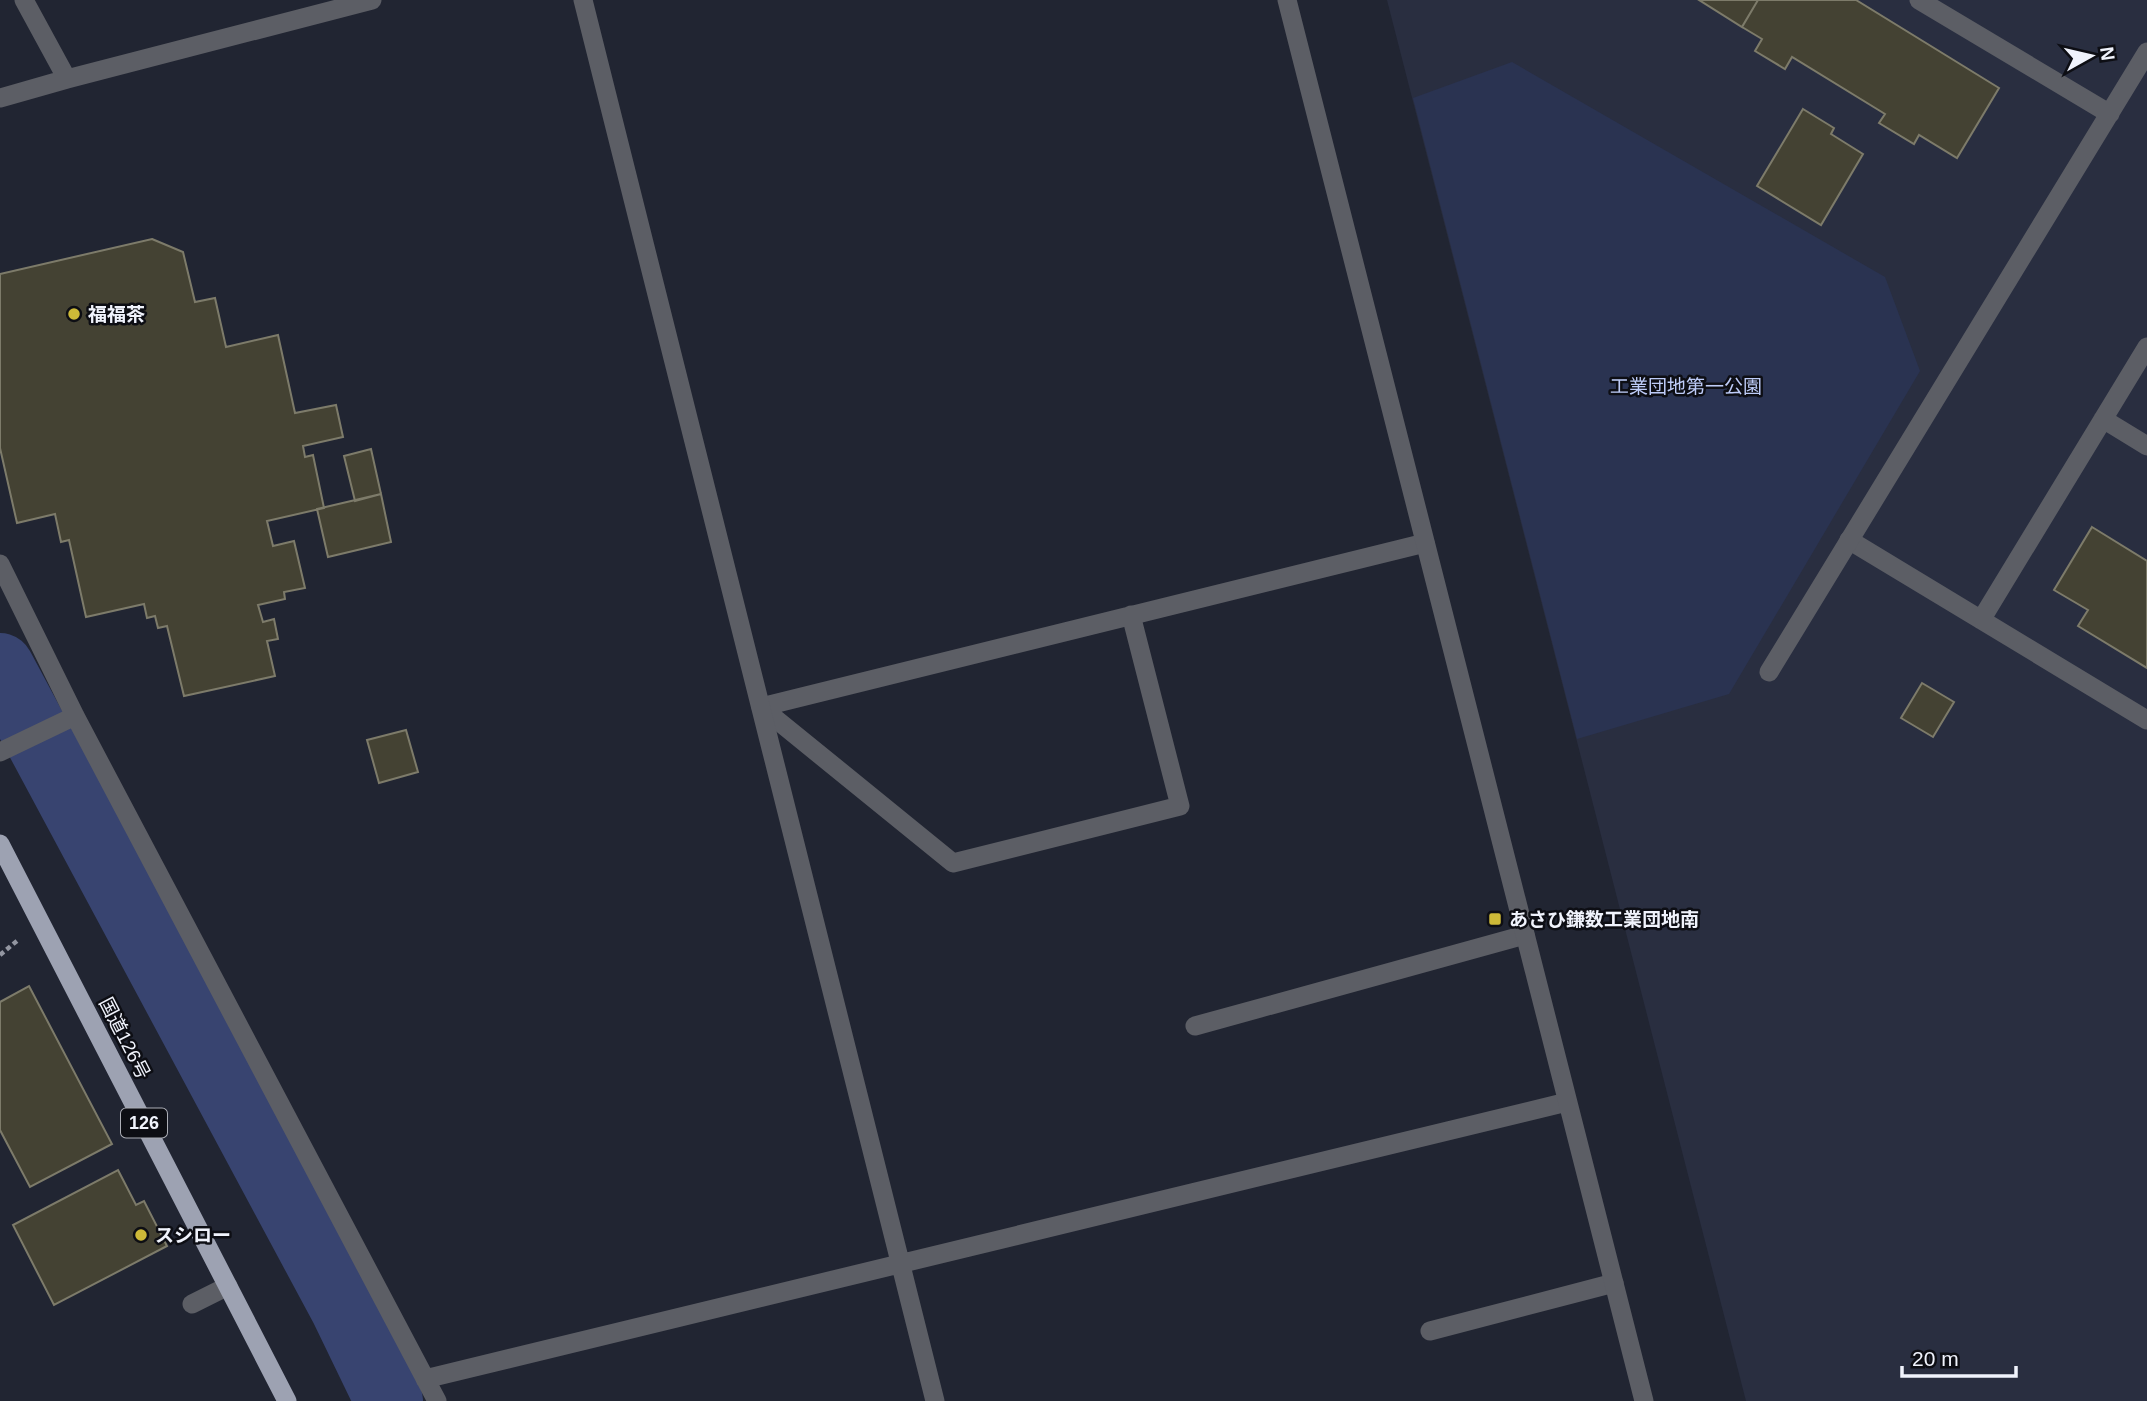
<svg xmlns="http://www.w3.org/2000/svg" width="2147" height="1401" viewBox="0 0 2147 1401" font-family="Helvetica,'Noto Sans JP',sans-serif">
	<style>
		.built { fill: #292e40 }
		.green { fill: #2a3351 }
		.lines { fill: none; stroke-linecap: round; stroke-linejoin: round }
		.river { stroke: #384470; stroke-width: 68 }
		.building { fill: #444233; stroke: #7d7b6a; stroke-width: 2 }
		.path { stroke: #9396a1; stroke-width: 4.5; stroke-dasharray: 5 3.5; stroke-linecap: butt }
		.service { stroke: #5c5e65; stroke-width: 19 }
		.minor { stroke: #5c5e65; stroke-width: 19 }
		.tertiary { stroke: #5c5e65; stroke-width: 19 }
		.trunk { stroke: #9da2b2; stroke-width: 19 }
		.poi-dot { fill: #cdb938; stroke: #0d0e14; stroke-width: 2.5 }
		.labels { text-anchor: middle; stroke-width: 5; stroke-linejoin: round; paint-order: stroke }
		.shield { fill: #0d0e14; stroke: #acaeb6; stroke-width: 2 }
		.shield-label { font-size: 18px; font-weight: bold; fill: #f0f3fc }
		.poi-label { font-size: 19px; font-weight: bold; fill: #f0f3fc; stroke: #0d0e14; text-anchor: start }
		.park-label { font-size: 19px; fill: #beccf8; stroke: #0d0e14 }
		.street-label { font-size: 19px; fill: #f0f3fc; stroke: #0d0e14 }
	</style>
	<rect width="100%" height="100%" fill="#212532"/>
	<path class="built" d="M1387 0H2147V1401H1746Z"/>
	<path class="green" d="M1512 62 1885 277 1920 371 1729 694 1577 739 1413 98Z"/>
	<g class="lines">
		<path class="river" d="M0 667 344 1308 389 1401"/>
	</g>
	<path class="building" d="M1699 0H1758L1742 27Z
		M1758 0H1856L1999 88 1957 158 1919 135 1914 144 1879 123 1885 114 1792 57 1785 69 1755 51 1762 39 1742 27Z
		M1803 109 1834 128 1831 134 1863 154 1821 225 1757 186Z
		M152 239 183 252 195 302 215 298 226 347 278 335 295 413 336 405 343 437 303 446 305 457 313 455 324 508 267 521 273 546 294 541 305 588 284 592 285 599 258 605 263 622 274 619 278 639 267 641 275 676 184 696 167 626 158 628 155 616 147 618 144 604 86 617 69 540 61 542 55 514 17 523 0 448V274Z
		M371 449 381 494 355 501 344 456Z
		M381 494 391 542 328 557 317 509Z
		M2092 527 2147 561V668L2078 626 2088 610 2054 590Z
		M1922 683 1954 702 1933 737 1901 718Z
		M406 730 418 772 379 783 367 740Z
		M29 986 112 1144 30 1187 0 1130V1002Z
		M118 1170 136 1205 144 1201 167 1246 54 1305 13 1225Z"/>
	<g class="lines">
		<path class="path" d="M0 955 18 940"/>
		<path class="service" d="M2103 419 2147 446
			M1849 540 2147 720
			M1981 620 2147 347
			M761 707 1425 543
			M761 707 953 863 1180 806 1131 615
			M1195 1026 1525 935
			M192 1304 228 1286
			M1430 1331 1614 1283"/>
		<path class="minor" d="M24 0 67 79
			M583 0 935 1401
			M0 98 67 79 372 0
			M0 564 75 716 437 1401
			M0 752 75 716
			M425 1379 1567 1102"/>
		<path class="tertiary" d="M1287 0 1644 1401
			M1919 0 2110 114
			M1769 672 2147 52"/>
		<path class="trunk" d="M0 844 287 1401"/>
	</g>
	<g class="poi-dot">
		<circle cx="74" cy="314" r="7"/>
		<rect x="1488" y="912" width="14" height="14" rx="3.5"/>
		<circle cx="141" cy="1235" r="7"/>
	</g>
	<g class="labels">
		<rect class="shield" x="121" y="1108.5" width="46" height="29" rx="5"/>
		<g class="shield-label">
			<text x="144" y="1129">126</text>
		</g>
		<g class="poi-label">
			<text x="88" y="321">福福茶</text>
			<text x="1509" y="926">あさひ鎌数工業団地南</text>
			<text x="155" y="1242">スシロー</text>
		</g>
		<g class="park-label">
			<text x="1686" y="393">工業団地第一公園</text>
		</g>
		<g class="street-label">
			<text transform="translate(125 1038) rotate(63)" y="7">国道126号</text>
		</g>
	</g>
	<g transform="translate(2091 56) rotate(82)" stroke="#0d0e14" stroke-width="5" paint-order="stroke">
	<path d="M0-5L12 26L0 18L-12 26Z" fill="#f0f3fc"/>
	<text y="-10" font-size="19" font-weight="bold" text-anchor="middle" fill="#f0f3fc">N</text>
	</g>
	<path d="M1902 1366v10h114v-10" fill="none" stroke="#f0f3fc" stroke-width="3.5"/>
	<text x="1912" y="1366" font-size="21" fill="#f0f3fc" stroke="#0d0e14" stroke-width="5" paint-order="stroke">20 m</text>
</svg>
